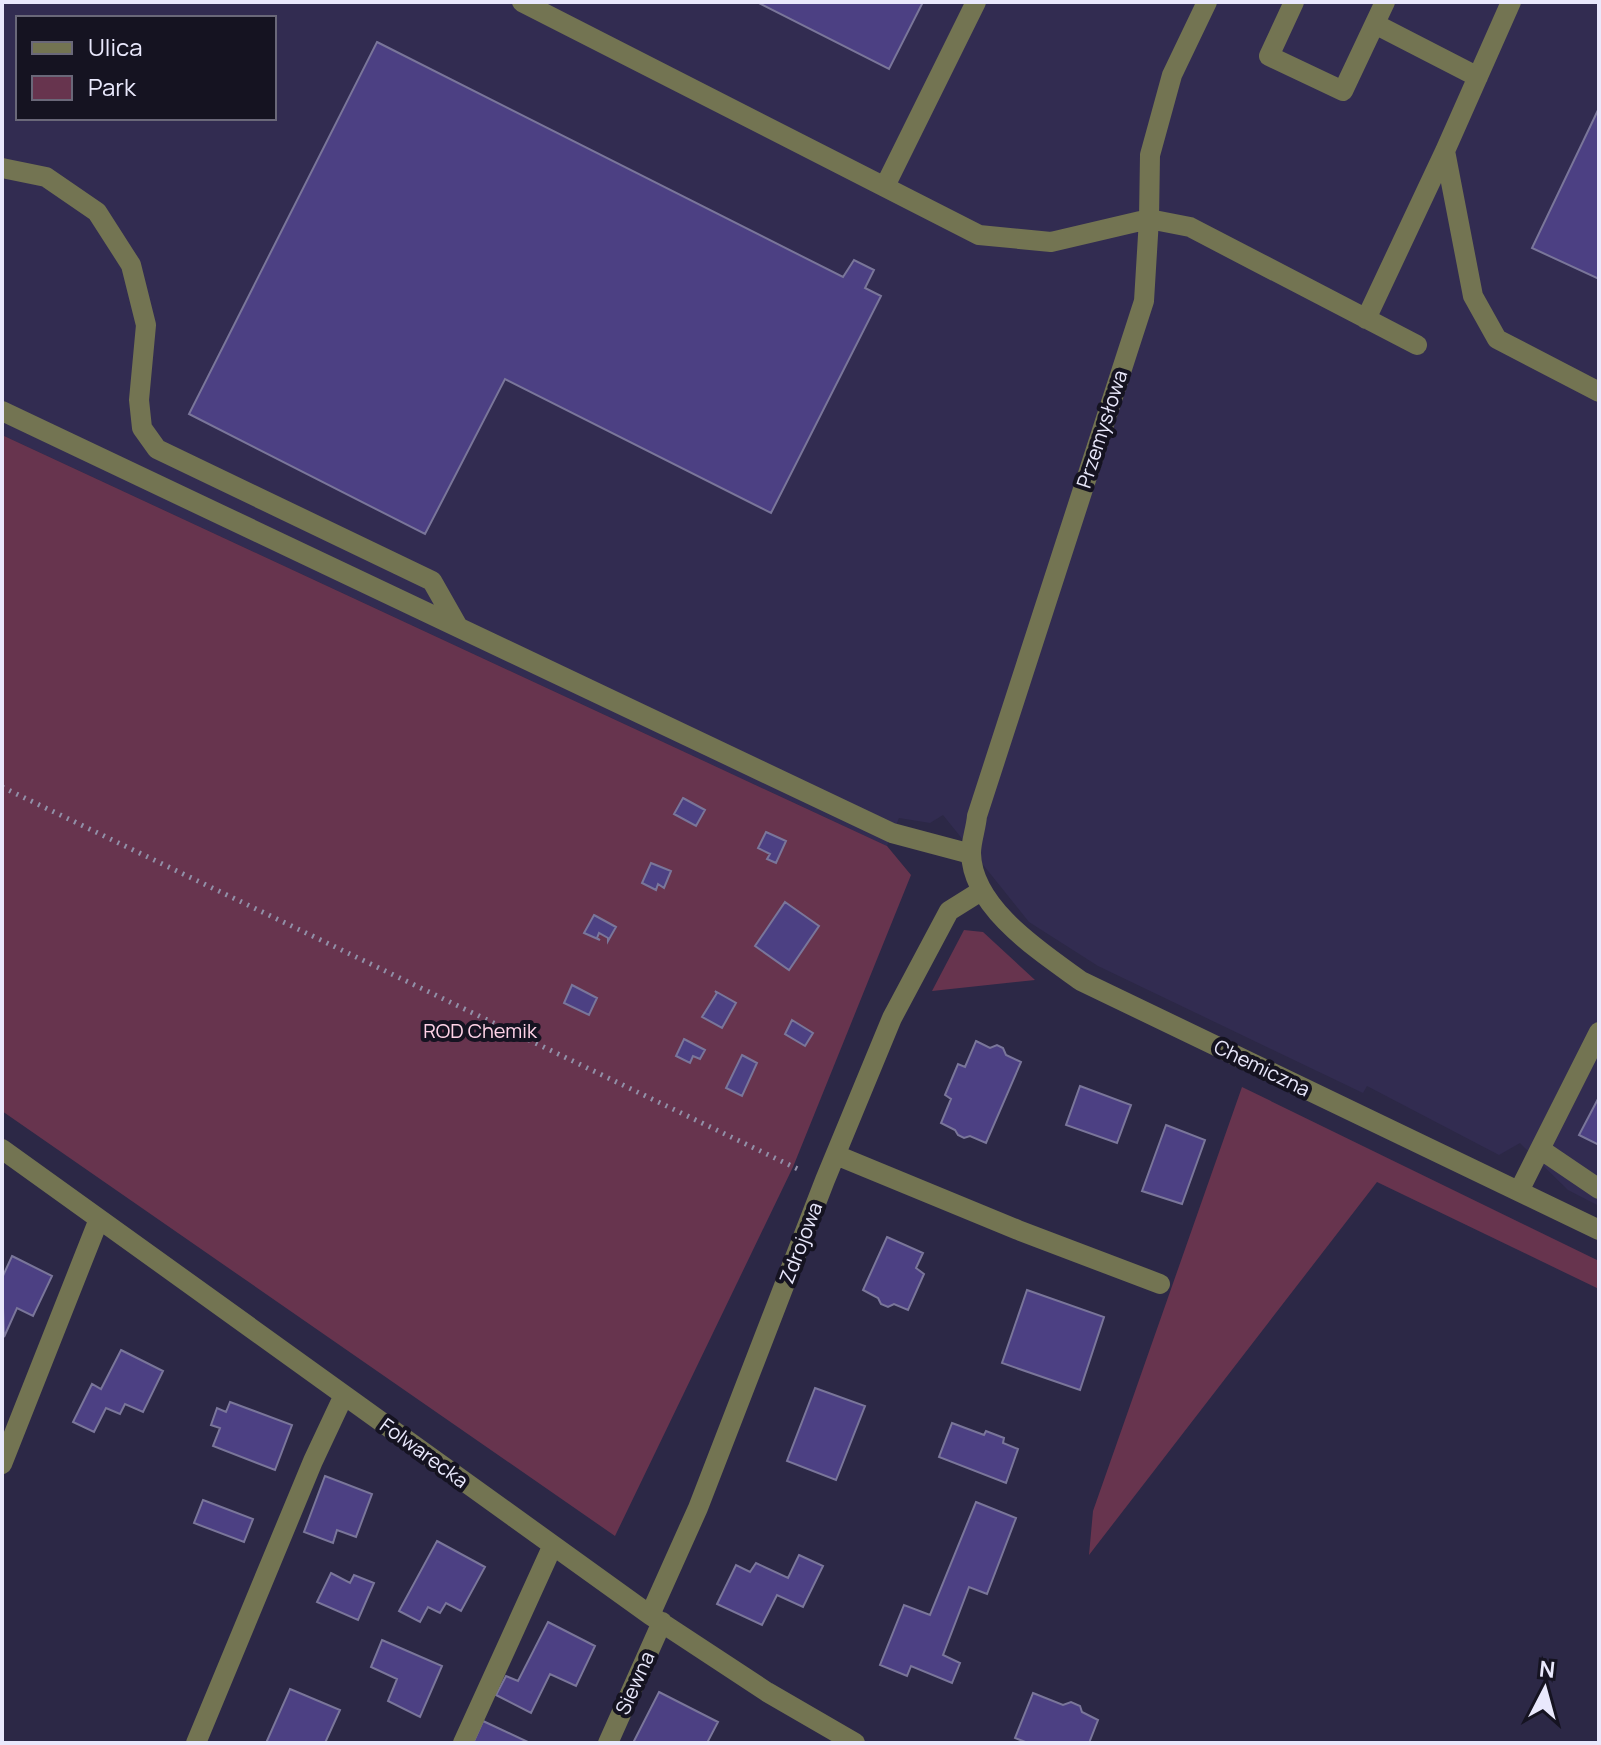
<svg xmlns="http://www.w3.org/2000/svg" width="1601" height="1745" viewBox="0 0 1601 1745" font-family="Manrope,sans-serif">
	<style>
		.built { fill: #322c51; fill-rule: evenodd }
		.green { fill: #67344e }
		.building { fill: #4c4083; stroke: #7a769a; stroke-width: 2 }
		.lines { fill: none; stroke-linecap: round; stroke-linejoin: round }
		.path { stroke: #9290a8; stroke-width: 5; stroke-dasharray: 2 6; stroke-linecap: butt }
		.minor { stroke: #737452; stroke-width: 20 }
		.labels { text-anchor: middle; stroke-width: 8; stroke-linejoin: round; paint-order: stroke }
		.street-label { font-size: 20px; fill: #e9e8fc; stroke: #151321 }
		.park-label { font-size: 20px; fill: #ffd3e7; stroke: #151321 }
	</style>
	<rect width="100%" height="100%" fill="#2c2846"/>
	<path class="built" d="M2 2H1599V1206L1568 1190 1520 1143 1499 1155 1367 1086 1363 1093 1098 966 1029 922 943 815 930 823 899 818 887 846 2 435ZM18 18H274V118H18Z"/>
	<path class="green" d="M2 435 887 846 911 875 793 1167 615 1536 2 1111Z
		M964 930 983 932 1035 980 932 991Z
		M1242 1087 1599 1261V1289L1377 1182 1089 1555 1093 1511Z"/>
	<path class="building" d="M757 2H923L889 69Z
		M377 42 843 277 854 260 874 270 865 288 881 296 771 513 505 379 425 534 189 414Z
		M1599 108V279L1532 248Z
		M683 798 705 810 696 826 674 814Z
		M766 832 786 841 776 863 767 859 770 854 758 848Z
		M651 863 671 871 664 888 658 884 656 890 642 883Z
		M785 902 819 926 789 970 755 946Z
		M594 915 616 927 608 941V938L599 933 597 938 600 940 584 933Z
		M572 985 597 998 589 1015 564 1003Z
		M715 991 736 1003 722 1028 702 1017 717 993Z
		M792 1020 813 1033 805 1046 785 1034Z
		M684 1039 705 1050 700 1059 693 1056 690 1063 676 1056Z
		M976 1041 990 1048 997 1045 1003 1048 1006 1055 1021 1062 986 1143 970 1136 964 1138 958 1135 955 1130 941 1123 951 1099 945 1095 958 1064 965 1067Z
		M742 1055 757 1063 742 1096 726 1088Z
		M1080 1086 1131 1105 1117 1143 1066 1125Z
		M1599 1097V1145L1579 1135Z
		M1166 1125 1205 1140 1182 1204 1142 1191Z
		M887 1237 923 1253 916 1268 924 1274 908 1310 894 1304 888 1307 881 1304 878 1298 863 1290Z
		M12 1256 52 1276 33 1316 17 1308 4 1337 2 1278Z
		M1027 1290 1104 1317 1080 1390 1002 1363Z
		M121 1350 163 1371 143 1412 125 1404 120 1414 106 1408 94 1432 73 1422 92 1384 101 1389Z
		M815 1388 865 1406 836 1480 787 1461Z
		M230 1402 292 1425 275 1470 213 1446 220 1428 211 1425 217 1408 226 1412Z
		M952 1423 984 1435 986 1431 1004 1438 1003 1443 1018 1449 1006 1483 939 1457Z
		M325 1476 372 1494 356 1537 337 1530 333 1543 304 1532Z
		M203 1500 253 1519 244 1542 194 1523Z
		M976 1502 1016 1518 987 1594 969 1587 943 1655 960 1663 952 1683 911 1666 907 1676 880 1665 904 1605 930 1615Z
		M437 1541 485 1567 461 1611 446 1603 440 1613 428 1607 420 1622 399 1611Z
		M799 1555 823 1566 803 1607 777 1595 762 1625 717 1604 736 1565 750 1572 756 1563 788 1578Z
		M331 1573 350 1583 354 1575 374 1583 358 1620 317 1602Z
		M548 1622 595 1646 576 1686 550 1674 531 1713 496 1695 506 1676 518 1681Z
		M382 1640 442 1666 420 1717 388 1701 397 1679 371 1667Z
		M290 1689 340 1710 325 1743H266Z
		M659 1692 718 1722 707 1743H633Z
		M1033 1693 1063 1705 1071 1702 1080 1706 1082 1712 1098 1720 1089 1743H1028L1015 1738Z
		M483 1721 530 1743H473Z"/>
	<g class="lines">
		<path class="path" d="M2 787 802 1171"/>
		<path class="minor" d="M522 2 979 235 1051 242 1149 219 1190 227 1417 345
			M1207 2 1172 75 1150 155 1149 219 1144 301 977 816C976 828 971 842 971 853 972 908 1041 952 1081 981L1599 1230
			M1294 2 1269 56 1343 91 1385 2
			M1375 24 1478 77
			M1445 151 1473 296 1497 339 1599 392
			M2 168 46 177 97 212 131 265 146 325 139 400 142 428 157 449 432 581 457 625
			M885 186 976 2
			M1366 319 1445 151 1511 2
			M2 411 892 833 971 854
			M1599 1032 1540 1149 1599 1189
			M2 1149 650 1615 767 1692 855 1743
			M836 1155 1018 1230 1160 1284
			M1519 1191 1540 1149
			M2 1464 99 1219
			M650 1615 698 1508 825 1180 892 1018 949 911 981 891
			M196 1743 313 1461 344 1395
			M463 1743 553 1545
			M608 1743 662 1622"/>
	</g>
	<g class="labels">
		<g class="street-label">
			<text transform="translate(1102 429) rotate(-72)" y="7">Przemysłowa</text>
			<text transform="translate(1262 1068) rotate(26)" y="7">Chemiczna</text>
			<text transform="translate(801 1243) rotate(-69)" y="7">Zdrojowa</text>
			<text transform="translate(424 1453) rotate(36)" y="7">Folwarecka</text>
			<text transform="translate(635 1683) rotate(-66)" y="7">Siewna</text>
		</g>
		<g class="park-label">
			<text x="480" y="1038">ROD Chemik</text>
		</g>
	</g>
	<rect width="1601" height="1745" fill="none" stroke="#e9e8fc" stroke-width="8"/>
	<rect x="16" y="16" width="260" height="104" fill="#151321" stroke="#6a6879" stroke-width="2"/>
	<rect x="32" y="42" width="40" height="12" fill="#737452" stroke="#6a6879" stroke-width="2"/>
	<text x="88" y="56" font-size="24" fill="#e9e8fc">Ulica</text>
	<rect x="32" y="76" width="40" height="24" fill="#67344e" stroke="#6a6879" stroke-width="2"/>
	<text x="88" y="96" font-size="24" fill="#e9e8fc">Park</text>
	<g transform="translate(1545 1689) rotate(6)" stroke="#151321" stroke-width="6" paint-order="stroke">
	<path d="M0-6L14 30L0 20L-14 30Z" fill="#e9e8fc"/>
	<text y="-12" font-size="22" font-weight="bold" text-anchor="middle" fill="#e9e8fc">N</text>
	</g>
</svg>
